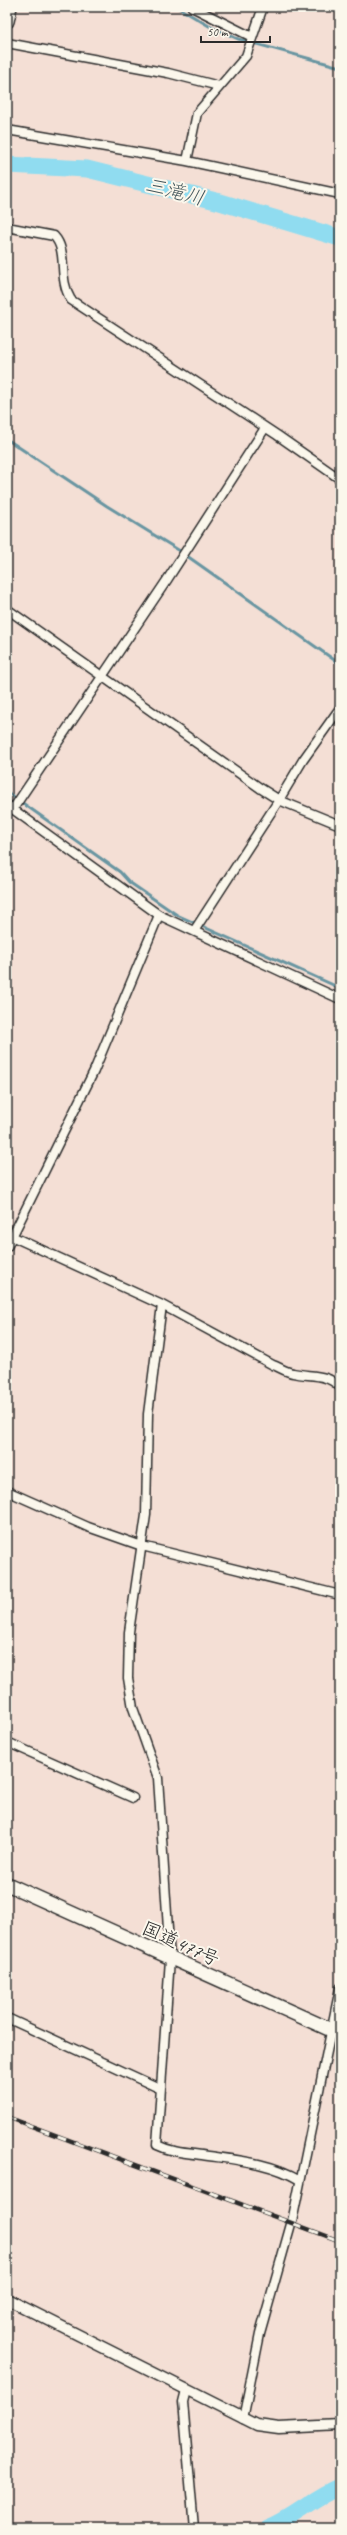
<svg xmlns="http://www.w3.org/2000/svg" width="347" height="2535" viewBox="0 0 347 2535" font-family="Caveat,'Klee One',sans-serif">
	<style>
		.lines { fill: none; stroke-linecap: round; stroke-linejoin: round }
		.stream { stroke: #6895a1; stroke-width: 3 }
		.river { stroke: #90dcf0; stroke-width: 17 }
		.minor-casing { stroke: #2b2b2b; stroke-width: 11 }
		.tertiary-casing { stroke: #2b2b2b; stroke-width: 13 }
		.primary-casing { stroke: #2b2b2b; stroke-width: 16 }
		.trunk-casing { stroke: #2b2b2b; stroke-width: 16 }
		.minor { stroke: #fbf7ec; stroke-width: 8 }
		.tertiary { stroke: #fbf7ec; stroke-width: 10 }
		.primary { stroke: #fbf7ec; stroke-width: 13 }
		.trunk { stroke: #fbf7ec; stroke-width: 13 }
		.rail-casing { stroke: #2b2b2b; stroke-width: 4.5 }
		.rail { stroke: #fbf7ec; stroke-width: 3; stroke-dasharray: 9; stroke-linecap: butt }
		.labels { text-anchor: middle; stroke-width: 4; stroke-linejoin: round; paint-order: stroke }
		.street-label { font-size: 19px; fill: #2b2b2b; stroke: #fbf7ec }
		.water-label { font-size: 20px; font-style: italic; fill: #44575c; stroke: #fbf7ec }
	</style>
	<rect width="100%" height="100%" fill="#f4dfd5"/>
	<filter id="ink" filterUnits="userSpaceOnUse"><feTurbulence type="fractalNoise" baseFrequency=".025" numOctaves="2"/><feDisplacementMap in="SourceGraphic" scale="8" xChannelSelector="R" yChannelSelector="G"/><feConvolveMatrix kernelMatrix="1 2 1 2 8 2 1 2 1" color-interpolation-filters="sRGB"/></filter>
	<g filter="url(#ink)">
		<g class="lines">
			<path class="stream" d="M177 7 209 26 238 39 340 67
				M8 440 107 506 180 551 340 664
				M7 792 120 872 129 882 177 915 340 988"/>
			<path class="river" d="M7 165 87 169 220 202 340 238
				M268 2528C294 2518 314 2497 340 2487"/>
			<defs>
				<path id="minor" d="M192 7 252 37
					M7 43 168 73 219 86
					M7 130 187 161 340 194
					M187 161 197 113 246 56 263 7
					M7 227 54 236C69 252 57 277 71 300L277 435 340 479
					M7 609 260 788 279 800 340 825
					M7 805 159 915 340 999
					M13 809 167 580 265 428
					M194 931 279 800 303 760 340 708
					M7 1234 162 1305 273 1365C279 1367 286 1372 293 1373 311 1377 326 1373 340 1387
					M7 1247 94 1071 159 915
					M162 1305 148 1414 146 1515 129 1632 128 1678 133 1708 158 1778 170 1959 157 2145C171 2152 186 2153 202 2155 236 2160 270 2162 300 2180
					M7 1491 88 1527 142 1546 340 1595
					M7 1742 133 1798
					M7 2018 159 2088
					M186 2390 183 2402 194 2528
					M243 2419 260 2334 293 2217 340 1988"/>
				<path id="tertiary" d="M7 2299 257 2425 279 2428 340 2425"/>
				<path id="primary" d="M7 21 10 7"/>
				<path id="trunk" d="M7 1884 340 2034"/>
			</defs>
			<use href="#minor" class="minor-casing"/>
			<use href="#tertiary" class="tertiary-casing"/>
			<use href="#primary" class="primary-casing"/>
			<use href="#trunk" class="trunk-casing"/>
			<use href="#minor" class="minor"/>
			<use href="#tertiary" class="tertiary"/>
			<use href="#primary" class="primary"/>
			<use href="#trunk" class="trunk"/>
			<defs>
				<path id="rail" d="M7 2117 340 2241"/>
			</defs>
			<use href="#rail" class="rail-casing"/>
			<use href="#rail" class="rail"/>
		</g>
	</g>
	<g class="labels">
		<g class="street-label">
			<text transform="translate(181 1943) rotate(24)" y="7">国道477号</text>
		</g>
		<g class="water-label">
			<text transform="translate(175 191) rotate(14)" y="7">三滝川</text>
		</g>
	</g>
	<rect width="347" height="2535" fill="none" stroke="#fbf7ec" stroke-width="24"/>
	<rect x="12" y="12" width="323" height="2511" fill="none" stroke="#2b2b2b" stroke-width="1.5" filter="url(#ink)"/>
	<path d="M201 36v6h69v-6" fill="none" stroke="#2b2b2b" stroke-width="2"/>
	<text x="207" y="36" font-size="12" fill="#2b2b2b" stroke="#fbf7ec" stroke-width="3" paint-order="stroke">50 m</text>
</svg>
